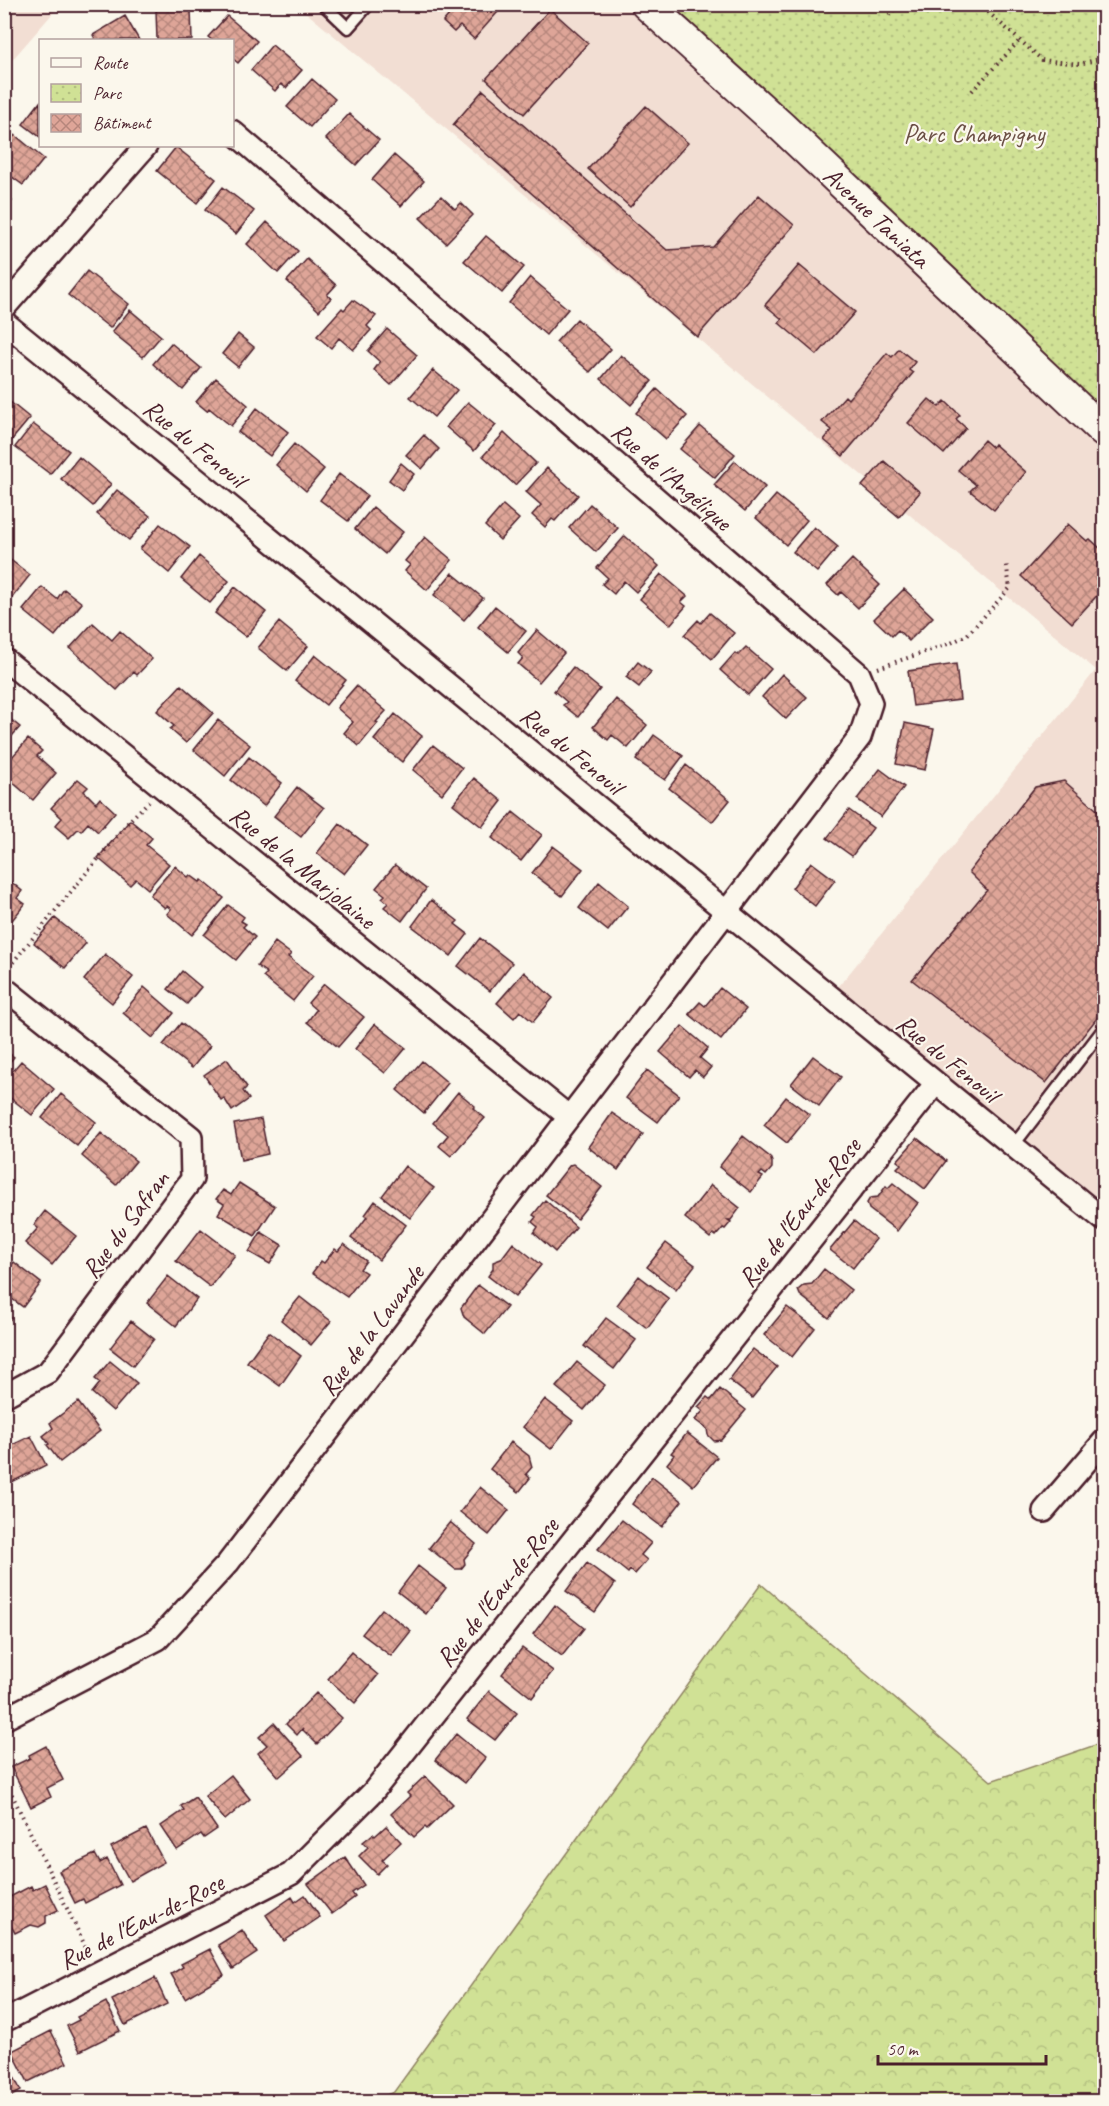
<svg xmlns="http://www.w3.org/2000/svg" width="1109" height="2106" viewBox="0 0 1109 2106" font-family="Caveat,sans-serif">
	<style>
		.built { fill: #f2ded3 }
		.forest { fill: url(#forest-crowns); stroke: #8d8060; stroke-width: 1.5 }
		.park { fill: url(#park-dots); stroke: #8d8060; stroke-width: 1.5 }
		.building { fill: url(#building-cross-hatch); stroke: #4a1f2b; stroke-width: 1.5 }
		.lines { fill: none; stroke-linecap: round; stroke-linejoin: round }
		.lane-casing { stroke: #4a1f2b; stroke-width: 15 }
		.street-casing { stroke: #4a1f2b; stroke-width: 26 }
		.secondary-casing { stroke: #4a1f2b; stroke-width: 34 }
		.path { stroke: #4a1f2b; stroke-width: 4; stroke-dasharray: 1.5 4.5; stroke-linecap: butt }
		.lane { stroke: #fbf7ec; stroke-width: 10 }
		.street { stroke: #fbf7ec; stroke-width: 21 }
		.secondary { stroke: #fbf7ec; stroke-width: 30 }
		.labels { text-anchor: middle; stroke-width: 4.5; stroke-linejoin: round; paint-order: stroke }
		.park-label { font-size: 26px; fill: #6c5046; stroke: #fbf7ec }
		.street-label { font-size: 26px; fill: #4a1f2b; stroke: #fbf7ec }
	</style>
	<defs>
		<pattern id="forest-crowns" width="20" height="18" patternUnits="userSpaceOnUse" patternTransform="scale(1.5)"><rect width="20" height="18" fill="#d0e195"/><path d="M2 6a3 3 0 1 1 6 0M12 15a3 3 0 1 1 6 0" fill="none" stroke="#b4c181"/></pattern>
		<pattern id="park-dots" width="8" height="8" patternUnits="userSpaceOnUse" patternTransform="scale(1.5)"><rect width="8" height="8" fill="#d0e195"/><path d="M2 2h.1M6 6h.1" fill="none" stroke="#b4c181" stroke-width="1.8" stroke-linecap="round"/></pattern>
		<pattern id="building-cross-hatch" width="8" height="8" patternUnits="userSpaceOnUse" patternTransform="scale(1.5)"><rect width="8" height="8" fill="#dea598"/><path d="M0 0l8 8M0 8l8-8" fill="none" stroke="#b6867c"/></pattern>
	</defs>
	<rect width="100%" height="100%" fill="#fbf7ec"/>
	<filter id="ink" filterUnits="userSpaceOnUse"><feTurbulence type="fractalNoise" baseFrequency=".0167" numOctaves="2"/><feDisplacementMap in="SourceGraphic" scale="12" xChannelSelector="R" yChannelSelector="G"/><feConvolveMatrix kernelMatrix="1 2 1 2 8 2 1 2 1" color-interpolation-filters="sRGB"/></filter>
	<g filter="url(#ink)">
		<path class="built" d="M5 4 60 5 5 68 4 5Z
			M297 5H646L1104 432V1220L830 997 1096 670Z"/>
		<path class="forest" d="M761 1584 991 1781 1104 1742V2101H371L394 2092Z"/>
		<path class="park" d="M646 5H1104V430Z"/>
		<path class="building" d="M451 4H505L474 39 460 26 454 32 443 22 455 8Z
			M191 9 192 40H157L156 10Z
			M550 9 588 43 524 114 486 79Z
			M125 16 139 40H96L93 35Z
			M227 16 257 41 238 63 232 58V40H212L208 37Z
			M272 45 302 70 286 88 281 84 275 91 251 70Z
			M312 79 335 99 310 127 287 107Z
			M483 90 667 250 713 247 759 195 794 225 697 337 453 125Z
			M40 102V137L23 124Z
			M646 106 688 143 630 207 588 169Z
			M349 114 379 140 356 165 326 139Z
			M15 135 44 159 23 185 4 171V148Z
			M176 147 216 179 197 203 157 171Z
			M394 155 424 181 401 206 372 180Z
			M223 187 254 211 236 234 205 210Z
			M4 195 12 201 4 210Z
			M441 196 455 209 461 203 473 215 446 243 420 218Z
			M267 222 298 251 278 273 247 244Z
			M486 236 524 267 502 293 464 261Z
			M307 259 336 285 327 295 331 298 319 311 287 281Z
			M799 265 855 312 817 355 779 323 782 319 765 305Z
			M87 271 129 304 110 328 68 295Z
			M530 277 568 309 546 335 509 303Z
			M353 300 376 316 367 326 371 330 353 350 339 338 331 348 317 336 342 308 344 310Z
			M130 310 161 336 143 357 112 332Z
			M577 319 611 349 590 372 556 342Z
			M387 329 417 355 391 385 374 370 380 362 368 351Z
			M238 334 254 347 238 367 222 354Z
			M171 343 201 368 183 390 153 364Z
			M899 349 915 362 909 370 913 373 843 456 824 440 832 430 822 422 845 396 848 399 887 353 892 357Z
			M621 355 652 381 631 405 601 379Z
			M433 370 457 390 434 417 410 397Z
			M216 378 248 405 231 426 209 408 207 411 196 402Z
			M657 389 687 416 666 439 636 413Z
			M4 397 30 418 10 442 4 438Z
			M929 399 939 407 945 401 960 415 956 419 966 428 944 454 908 423Z
			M468 402 496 425 474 451 446 427Z
			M257 408 288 432 270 456 238 432Z
			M33 424 69 451 50 474 15 447Z
			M700 426 735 454 715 478 680 449Z
			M504 433 536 463 515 485 483 456Z
			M424 435 439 449 422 469 406 455Z
			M984 440 992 447 994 444 1026 472 994 510 970 491 976 485 958 470Z
			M294 444 324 469 306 491 276 465Z
			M79 457 111 484 93 506 61 479Z
			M735 461 765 487 745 511 714 485Z
			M884 461 920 492 899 517 862 486Z
			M401 463 414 474 402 490 389 480Z
			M547 468 578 495 555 521 552 519 545 527 532 515 541 505 526 492Z
			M339 474 367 496 348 521 320 500Z
			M117 490 150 516 129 540 97 514Z
			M776 495 807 520 786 545 756 518Z
			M590 504 618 528 596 552 569 528Z
			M503 505 519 519 500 540 485 526Z
			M373 507 403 532 385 554 355 529Z
			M160 524 190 547 169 573 140 549Z
			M1068 524 1087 541 1090 539 1103 551 1100 554 1104 558V588L1072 623 1021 576Z
			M814 527 838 547 817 572 793 552Z
			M625 536 659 566 636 592 624 581 614 594 602 584 608 578 597 568Z
			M425 537 452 560 427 590 405 571 410 565 405 561Z
			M4 555 30 575 11 599 4 594Z
			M199 556 229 581 210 603 181 579Z
			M852 559 880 585 858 608 841 592 838 595 827 585Z
			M452 573 483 598 464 620 434 595Z
			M661 574 687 596 681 602 686 606 670 625 640 599Z
			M42 587 57 599 64 589 82 603 55 636 23 610Z
			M235 587 266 612 246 637 215 613Z
			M904 589 933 617 909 641 898 630 892 636 874 619Z
			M495 606 526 631 508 652 478 627Z
			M710 613 734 633 712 659 684 635 698 620 701 623Z
			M279 622 308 646 287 671 258 648Z
			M93 623 112 640 120 631 152 659 137 675 134 672 117 690 70 648Z
			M537 630 564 653 539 682 518 664 523 658 518 653Z
			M746 647 771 669 748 695 720 670 735 653 738 655Z
			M315 655 346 680 326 705 295 681Z
			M638 662 651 672 639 687 626 677Z
			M956 664 960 700 913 706 908 671Z
			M573 667 600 689 578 717 563 705 567 702 554 691Z
			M782 674 807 697 786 719 762 697Z
			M181 685 213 713 186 743 170 729 174 726 157 711Z
			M356 686 386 711 376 722 378 723 359 746 344 733 353 722 337 708Z
			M616 699 647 725 628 748 612 735 608 740 593 727Z
			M395 714 422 736 402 762 374 740Z
			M5 715 20 727 4 745V716Z
			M218 720 250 745 225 776 194 750Z
			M905 723 934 729 925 770 896 764Z
			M654 735 683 756 665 780 636 760Z
			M28 739 42 751 37 756 56 773 33 800 4 775V766Z
			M433 745 462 768 442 794 413 770Z
			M249 757 282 783 264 806 231 780Z
			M686 765 730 800 712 822 669 788Z
			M880 769 904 787 881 817 857 799Z
			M474 778 502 801 482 827 453 804Z
			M78 779 88 787 84 791 96 803 100 798 115 812 98 832 88 823 81 831 78 829 69 838 55 826 62 818 51 808Z
			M1064 781 1104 816V1009L1046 1083 912 980 987 890 969 872 1035 787Z
			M297 787 324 808 301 837 274 816Z
			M849 810 873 828 852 856 827 838Z
			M513 812 542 835 521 861 492 838Z
			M130 820 152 838 146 845 169 864 148 889 136 879 130 885 98 858Z
			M340 824 367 845 344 874 317 853Z
			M553 846 583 869 562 896 532 873Z
			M811 862 835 880 815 906 792 888Z
			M395 865 426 889 402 921 384 907 388 903 382 898 385 895 376 888Z
			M175 866 188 877 190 875 200 882 202 880 224 898 192 935 167 914 171 909 167 906 165 908 150 895Z
			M4 876 22 891 17 898 25 904 9 924 4 921Z
			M599 882 628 906 608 931 579 908Z
			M431 900 458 921 455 924 468 934 451 956 412 926Z
			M228 905 244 917 241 921 246 924 243 927 255 937 236 960 204 935Z
			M55 918 86 943 65 968 34 943Z
			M480 938 512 963 490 991 458 966Z
			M275 942 291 954 288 957 313 976 293 1001 263 977 267 973 257 966Z
			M105 954 133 977 112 1003 84 980Z
			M182 971 201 987 187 1004 168 989Z
			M524 972 553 998 533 1022 520 1011 514 1018 497 1003Z
			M324 984 364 1017 338 1047 307 1022 316 1010 308 1003Z
			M144 987 174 1013 153 1038 123 1013Z
			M720 988 746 1009 721 1040 689 1014 700 1002 705 1006Z
			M181 1023 210 1046 192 1068 163 1045Z
			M375 1024 406 1048 385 1073 355 1049Z
			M682 1026 708 1048 700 1058 711 1067 703 1077 695 1070 689 1077 660 1052Z
			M4 1050 14 1057 4 1069Z
			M813 1056 841 1077 819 1106 791 1084Z
			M227 1059 247 1087 243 1091 249 1099 232 1111 224 1098 221 1100 204 1075Z
			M21 1061 54 1089 32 1115 4 1093V1081Z
			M422 1061 448 1083 424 1113 397 1090Z
			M647 1070 679 1095 658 1122 626 1098Z
			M458 1092 475 1106 473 1108 485 1118 451 1156 439 1146 448 1135 433 1123Z
			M61 1094 96 1122 77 1146 42 1118Z
			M786 1097 810 1115 787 1143 764 1125Z
			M612 1113 643 1134 618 1170 588 1147Z
			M261 1119 268 1154 241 1160 234 1124Z
			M101 1133 136 1161 116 1185 82 1156Z
			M743 1136 770 1157 772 1162V1168L766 1175 762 1172 759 1175 763 1177 751 1192 719 1167Z
			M917 1138 946 1161 925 1189 897 1168 901 1164 897 1161Z
			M573 1164 602 1187 577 1219 546 1195 570 1165Z
			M405 1166 434 1188 410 1218 382 1196Z
			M239 1183 275 1206 255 1236 218 1214 224 1204 216 1199 223 1190 231 1195Z
			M893 1183 918 1203 897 1231 869 1209 867 1203 870 1198 878 1197 886 1186 888 1188Z
			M711 1185 740 1208 731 1220H728L731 1222 725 1229 723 1228 716 1236 713 1234 710 1238 685 1218Z
			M545 1200 576 1227 555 1252 534 1233 538 1227 532 1222 536 1217 533 1215Z
			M375 1201 406 1225 379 1260 351 1238 367 1217 365 1215Z
			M45 1211 76 1236 52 1265 25 1243 38 1228 34 1225Z
			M854 1221 876 1239 853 1268 830 1250Z
			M201 1229 235 1255 210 1287 176 1261Z
			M261 1232 282 1245 270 1264 249 1252Z
			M513 1243 541 1265 515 1297 488 1276 493 1269V1262L501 1259Z
			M666 1243 695 1265 676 1290 647 1267Z
			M344 1244 366 1261 360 1269 366 1273 347 1297 312 1273 321 1261 324 1263 335 1249 338 1251Z
			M14 1262 41 1283 23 1307 4 1293V1274Z
			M824 1269 851 1290 829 1318 800 1295 798 1290 804 1285 812 1284Z
			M168 1276 197 1299 176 1326 147 1303Z
			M639 1276 669 1299 647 1328 617 1305Z
			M478 1285 507 1307 485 1334 464 1317 461 1308Z
			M300 1297 331 1321 311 1345 281 1320Z
			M787 1307 815 1328 792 1357 764 1335Z
			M4 1312 11 1318 4 1326Z
			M606 1318 636 1340 614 1369 584 1346Z
			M131 1321 154 1339 133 1366 110 1348Z
			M269 1332 301 1356 280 1386 247 1362Z
			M753 1349 777 1367 752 1398 729 1380Z
			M110 1361 137 1383 113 1411 92 1393 100 1383 95 1379Z
			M577 1362 605 1385 584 1410 556 1387Z
			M720 1389 746 1410 721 1440 714 1441 708 1435 707 1429 695 1420 703 1411 698 1407 707 1397 711 1400Z
			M545 1399 573 1421 551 1449 523 1427Z
			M78 1402 100 1431 60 1462 47 1445 49 1444 43 1436 53 1428 50 1423Z
			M687 1433 717 1457 693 1486 667 1464 674 1455 671 1453Z
			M31 1436 46 1465 10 1483 4 1472V1449Z
			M511 1442 529 1456 532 1467 526 1474 530 1478 519 1492 490 1469Z
			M652 1477 682 1501 662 1527 632 1504Z
			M480 1487 509 1510 489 1535 460 1512Z
			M622 1520 651 1543 641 1555 647 1560 635 1574 630 1570 628 1573 598 1549Z
			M450 1522 476 1544 464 1559 465 1564 461 1569H455L429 1548Z
			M587 1563 615 1584 595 1612 566 1591Z
			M418 1566 446 1588 426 1614 398 1592Z
			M555 1605 584 1628 562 1656 533 1634Z
			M382 1609 411 1631 391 1656 362 1634Z
			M522 1648 553 1671 532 1698 502 1674Z
			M351 1652 378 1675 355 1703 328 1679Z
			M489 1691 517 1713 495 1740 467 1719Z
			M316 1693 342 1718 317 1744 302 1729 297 1735 286 1724Z
			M274 1723 303 1756 279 1777 258 1753 267 1745 259 1737Z
			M456 1734 485 1758 465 1783 435 1760Z
			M46 1746 63 1780 47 1788 51 1797 31 1807 11 1767 30 1758 29 1755Z
			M231 1775 250 1799 225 1820 205 1796Z
			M425 1776 453 1804 427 1829 425 1827 414 1837 391 1814 410 1796 407 1793Z
			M195 1797 217 1829 204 1838 201 1834 177 1850 161 1826 184 1810 181 1806Z
			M386 1826 401 1842 382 1860 387 1864 377 1874 359 1856 368 1847 363 1842 373 1834 375 1836Z
			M146 1829 164 1862 130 1881 111 1847Z
			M95 1854 100 1863 107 1859 120 1885 85 1903 83 1899 75 1903 59 1871Z
			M345 1857 364 1885 352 1893 355 1897 332 1914 308 1884Z
			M45 1884 58 1910 46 1916V1923L39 1927 31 1925 15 1933 4 1914V1900L31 1886 33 1890Z
			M305 1895 320 1917 284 1941 266 1915 292 1897 295 1902Z
			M242 1930 257 1953 233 1969 218 1945Z
			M210 1949 224 1975 185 1998 171 1974 183 1967 181 1964Z
			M155 1978 167 2004 125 2025 112 2000Z
			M106 2002 120 2031 80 2051 67 2026 79 2020 77 2017Z
			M51 2031 67 2063 28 2082 12 2051Z
			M6 2061 21 2091 4 2100V2062Z"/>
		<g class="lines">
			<defs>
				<path id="lane" d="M323 4 348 28 369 4
					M1013 1146 1104 1028"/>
				<path id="street" d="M4 308 146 146
					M4 322 1104 1220
					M4 659 568 1116
					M4 988 191 1137 192 1179 48 1372 4 1396
					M1044 1511 1104 1441
					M4 1719 158 1639 228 1563 860 737 871 703 859 674 232 131
					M4 2021 291 1874 372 1793 936 1083"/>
				<path id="secondary" d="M646 4 781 126 1104 432"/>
			</defs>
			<use href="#lane" class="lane-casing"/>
			<use href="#street" class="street-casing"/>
			<use href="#secondary" class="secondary-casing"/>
			<path class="path" d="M979 4 1042 60 1079 64 1104 58
				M889 15 900 4
				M972 91 1020 40
				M878 668 951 643 967 635 1010 588 1006 562
				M9 967 130 820 149 801
				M4 1778 90 1956"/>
			<use href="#lane" class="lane"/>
			<use href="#street" class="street"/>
			<use href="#secondary" class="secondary"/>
		</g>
	</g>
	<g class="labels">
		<g class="park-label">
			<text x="974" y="142">Parc Champigny</text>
		</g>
		<g class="street-label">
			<text transform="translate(877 217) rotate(43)" y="9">Avenue Taniata</text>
			<text transform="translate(195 443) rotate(39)" y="9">Rue du Fenouil</text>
			<text transform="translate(672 476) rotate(41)" y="9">Rue de l'Angélique</text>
			<text transform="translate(572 750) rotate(39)" y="9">Rue du Fenouil</text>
			<text transform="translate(303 867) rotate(39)" y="9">Rue de la Marjolaine</text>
			<text transform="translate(948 1058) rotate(39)" y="9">Rue du Fenouil</text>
			<text transform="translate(799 1212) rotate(-52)" y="9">Rue de l'Eau-de-Rose</text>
			<text transform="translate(125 1224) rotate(-53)" y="9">Rue du Safran</text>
			<text transform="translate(371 1330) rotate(-53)" y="9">Rue de la Lavande</text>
			<text transform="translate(497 1592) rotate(-52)" y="9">Rue de l'Eau-de-Rose</text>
			<text transform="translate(141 1921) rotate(-27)" y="9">Rue de l'Eau-de-Rose</text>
		</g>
	</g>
	<rect width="1109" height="2106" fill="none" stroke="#fbf7ec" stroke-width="24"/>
	<rect x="12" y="12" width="1085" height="2082" fill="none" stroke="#4a1f2b" stroke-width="2" filter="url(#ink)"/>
	<rect x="39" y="39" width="195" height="108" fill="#fbf7ec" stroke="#b4a19f" stroke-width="1.5"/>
	<rect x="51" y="58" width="30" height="9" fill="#fbf7ec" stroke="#b4a19f" stroke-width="1.5"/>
	<text x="93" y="69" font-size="18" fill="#4a1f2b">Route</text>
	<rect x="51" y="84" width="30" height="18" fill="url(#park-dots)" stroke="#b4a19f" stroke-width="1.5"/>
	<text x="93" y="99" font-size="18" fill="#4a1f2b">Parc</text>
	<rect x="51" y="114" width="30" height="18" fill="url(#building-cross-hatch)" stroke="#b4a19f" stroke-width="1.5"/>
	<text x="93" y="129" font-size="18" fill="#4a1f2b">Bâtiment</text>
	<path d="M878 2055v9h168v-9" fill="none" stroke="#4a1f2b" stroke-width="3"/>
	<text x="887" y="2055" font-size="18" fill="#4a1f2b" stroke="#fbf7ec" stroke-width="4.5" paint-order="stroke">50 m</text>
</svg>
